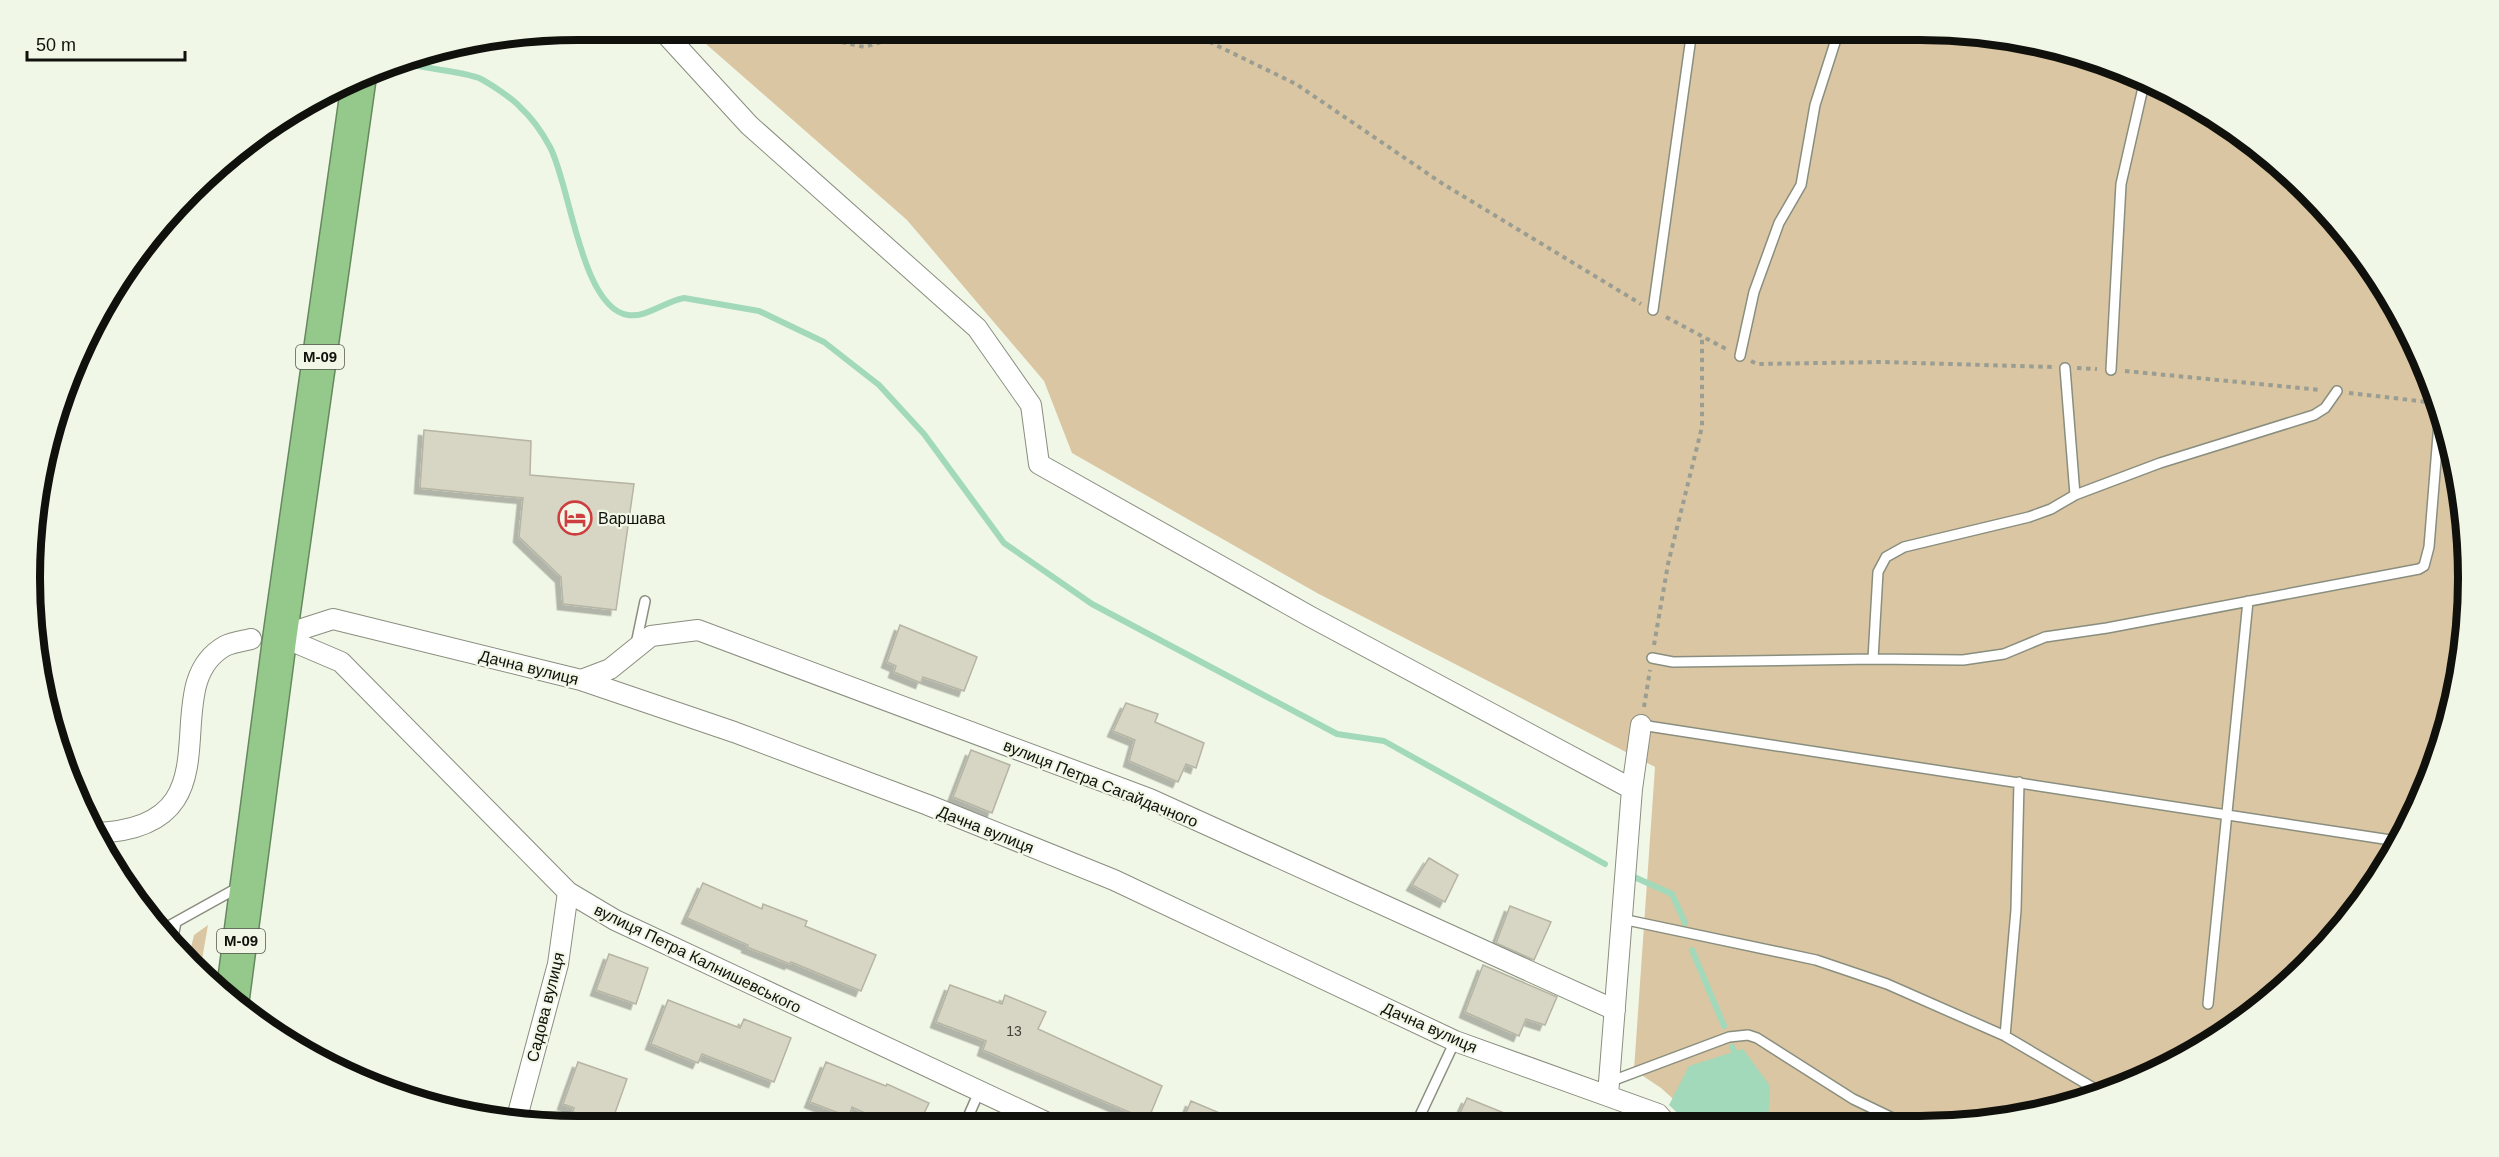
<svg xmlns="http://www.w3.org/2000/svg" width="2499" height="1157" viewBox="0 0 2499 1157" font-family="Arial,sans-serif">
	<style>
		.green { fill: #dac6a2 }
		.water { fill: #a1d9ba }
		.lines { fill: none; stroke-linecap: round; stroke-linejoin: round }
		.stream { stroke: #a1d9ba; stroke-width: 6 }
		.building { fill: #d7d5c4; stroke: #b6b4a3; stroke-width: 1.5; filter: url(#shadow) }
		.lane-casing { stroke: #898e7f; stroke-width: 12 }
		.street-casing { stroke: #898e7f; stroke-width: 22 }
		.highway-casing { stroke: #66885f; stroke-width: 36 }
		.path { stroke: #9a9e92; stroke-width: 4; stroke-dasharray: 4.5 4.5; stroke-linecap: butt }
		.lane { stroke: #fff; stroke-width: 9 }
		.street { stroke: #fff; stroke-width: 20 }
		.highway { stroke: #95c88b; stroke-width: 33 }
		.labels { text-anchor: middle; stroke-width: 4.5; stroke-linejoin: round; paint-order: stroke }
		.number-label { font-size: 14px; fill: #42423a }
		.shield { fill: #f1f7e6; stroke: #54564d; stroke-width: 1.5 }
		.shield-label { font-size: 15px; font-weight: bold; fill: #10110c }
		.poi-label { font-size: 16px; fill: #10110c; stroke: #f1f7e6; text-anchor: start }
		.street-label { font-size: 16px; fill: #10110c; stroke: #f1f7e6 }
		.rim { fill: none; stroke: #10110c; stroke-width: 8 }
	</style>
	<defs>
		<filter id="shadow"><feDropShadow dx="-5.5" dy="5.5" stdDeviation="0" flood-color="#0004"/></filter>
	</defs>
	<rect width="100%" height="100%" fill="#f1f7e6"/>
	<path class="green" d="M690 30H1921L2027 40 2130 72 2225 122 2308 190 2376 273 2427 368 2458 471 2469 578 2459 685 2427 788 2356 912 2255 1013 2131 1085 1992 1122 1700 1123 1661 1088 1634 1070 1655 767 1317 593 1072 453 1044 381 907 220Z
		M208 925 200 971 189 956 194 935Z"/>
	<path class="water" d="M1743 1049 1770 1086 1768 1123H1688L1669 1105 1689 1066Z"/>
	<g class="lines">
		<path class="stream" d="M407 64C425 68 464 72 479 78 489 83 512 98 520 107 531 117 543 134 550 147 570 184 581 308 628 315 646 318 666 301 684 298L759 311 824 342 879 385 924 434 1004 543 1092 604 1337 734 1384 741 1605 864
			M1632 876 1672 894 1685 923
			M1692 950 1724 1026
			M1732 1047 1738 1058"/>
	</g>
	<path class="building" d="M424 430 531 441 530 475 634 484 616 610 563 604 561 577 519 537 523 498 420 488Z
		M900 625 977 657 964 691 923 677 921 683 894 672 896 666 887 662Z
		M1126 703 1158 714 1155 722 1204 743 1196 768 1186 764 1178 782 1129 761 1135 740 1113 731Z
		M971 750 1010 765 992 813 953 797Z
		M1429 858 1458 875 1445 902 1412 885Z
		M703 883 762 909 763 904 807 921 805 926 876 955 861 991 791 962 790 964 747 947 748 945 687 918Z
		M1510 906 1551 922 1534 960 1496 943Z
		M609 954 648 968 636 1004 596 990Z
		M1483 965 1557 997 1545 1025 1526 1019 1519 1036 1465 1012Z
		M950 985 1002 1004 1005 995 1046 1012 1038 1029 1162 1086 1148 1120 983 1050 986 1041 936 1022Z
		M668 1000 740 1028 744 1019 791 1038 774 1082 702 1054 698 1063 651 1044Z
		M578 1062 627 1079 610 1127 567 1126 574 1108 563 1104Z
		M826 1062 886 1086 887 1084 929 1103 918 1126H893L852 1107 849 1117 810 1102Z
		M1467 1098 1529 1123V1124H1455Z
		M1191 1101 1248 1125H1181Z"/>
	<g class="lines">
		<defs>
			<path id="lane" d="M1653 310 1692 30
				M1740 356 1754 292 1779 223 1801 185 1815 105 1839 30
				M2065 368 2075 495
				M2111 370 2121 184 2145 79
				M636 644 645 601
				M1652 658 1673 662 1873 659 1963 660 2004 654 2045 637 2107 628 2419 569 2424 566 2429 547 2440 410
				M1873 659 1878 572 1886 557 1904 547 2029 517 2051 509 2075 495 2160 463 2314 415 2325 408 2337 391
				M1641 725 2397 841
				M1622 919 1816 960 1887 984 2005 1036 2102 1093
				M165 928 176 922
				M173 937 176 922 239 887
				M2208 1004 2248 601
				M2005 1036 2016 910 2019 782
				M1609 1082 1729 1037 1748 1035 1757 1038 1853 1099 1903 1123
				M1416 1124 1455 1041
				M964 1126 979 1092"/>
			<path id="street" d="M662 30 749 125 977 328 1031 405 1039 464 1311 617 1632 789
				M280 636 333 619 581 680 734 732 928 805 1114 880 1455 1041 1658 1114 1666 1123
				M280 636 341 662 568 892 615 920 1052 1125
				M581 680 610 669 651 636 698 630 1150 799 1615 1010
				M94 833C247 829 150 688 225 646 233 642 243 641 251 639
				M1608 1095 1632 789 1641 725
				M516 1121 558 964 568 892"/>
			<path id="highway" d="M232 1001 280 636 359 79"/>
		</defs>
		<use href="#lane" class="lane-casing"/>
		<use href="#street" class="street-casing"/>
		<use href="#highway" class="highway-casing"/>
		<path class="path" d="M789 30 864 47 921 30
			M1185 30 1296 84 1443 184 1641 304
			M1666 317 1728 350
			M1751 361 1757 364 1882 362 2052 367
			M2077 368 2097 369
			M2125 371 2321 390
			M2349 393 2428 402
			M1654 645 1668 564 1702 427V336
			M1644 707 1650 670"/>
		<use href="#lane" class="lane"/>
		<use href="#street" class="street"/>
		<use href="#highway" class="highway"/>
	</g>
	<defs>
		<symbol id="hotel-ring" viewBox="-11 -11 22 22"><circle r="9.5" fill="#f1f7e6" stroke="#cd3e40" stroke-width="1.5"/><path d="M-6-4.5h1.5V1H6V5H4.5V3h-9V5H-6ZM-4 0a1.8 1.8 0 1 1 3.6 0ZM.5 0V-2.5h3Q6-2.5 6 0Z" fill="#cd3e40"/></symbol>
	</defs>
	<g fill-rule="evenodd">
		<use href="#hotel-ring" x="556" y="499" width="38" height="38"/>
	</g>
	<g class="labels">
		<g class="number-label">
			<text x="1014" y="1036">13</text>
		</g>
		<g class="shield">
			<rect x="296" y="345" width="48" height="24" rx="4.5"/>
			<rect x="217" y="929" width="48" height="24" rx="4.5"/>
		</g>
		<g class="shield-label">
			<text x="320" y="362">М-09</text>
			<text x="241" y="946">М-09</text>
		</g>
		<g class="poi-label">
			<text x="598" y="524">Варшава</text>
		</g>
		<g class="street-label">
			<text transform="translate(529 667) rotate(14)" y="6">Дачна вулиця</text>
			<text transform="translate(1101 783) rotate(22)" y="6">вулиця Петра Сагайдачного</text>
			<text transform="translate(986 829) rotate(22)" y="6">Дачна вулиця</text>
			<text transform="translate(698 958) rotate(26)" y="6">вулиця Петра Калнишевського</text>
			<text transform="translate(545 1007) rotate(-76)" y="6">Садова вулиця</text>
			<text transform="translate(1430 1027) rotate(24)" y="6">Дачна вулиця</text>
		</g>
	</g>
	<path d="M0 0H2499V1157H0ZM578 40H1920A538 538 0 0 1 2458 578V578A538 538 0 0 1 1920 1116H578A538 538 0 0 1 40 578V578A538 538 0 0 1 578 40Z" fill="#f1f7e6" fill-rule="evenodd"/>
	<path class="rim" d="M578 40H1920A538 538 0 0 1 2458 578V578A538 538 0 0 1 1920 1116H578A538 538 0 0 1 40 578V578A538 538 0 0 1 578 40Z"/>
	<path d="M27 51v9h158v-9" fill="none" stroke="#10110c" stroke-width="3"/>
	<text x="36" y="51" font-size="18" fill="#10110c" stroke="#f1f7e6" stroke-width="4.5" paint-order="stroke">50 m</text>
</svg>
